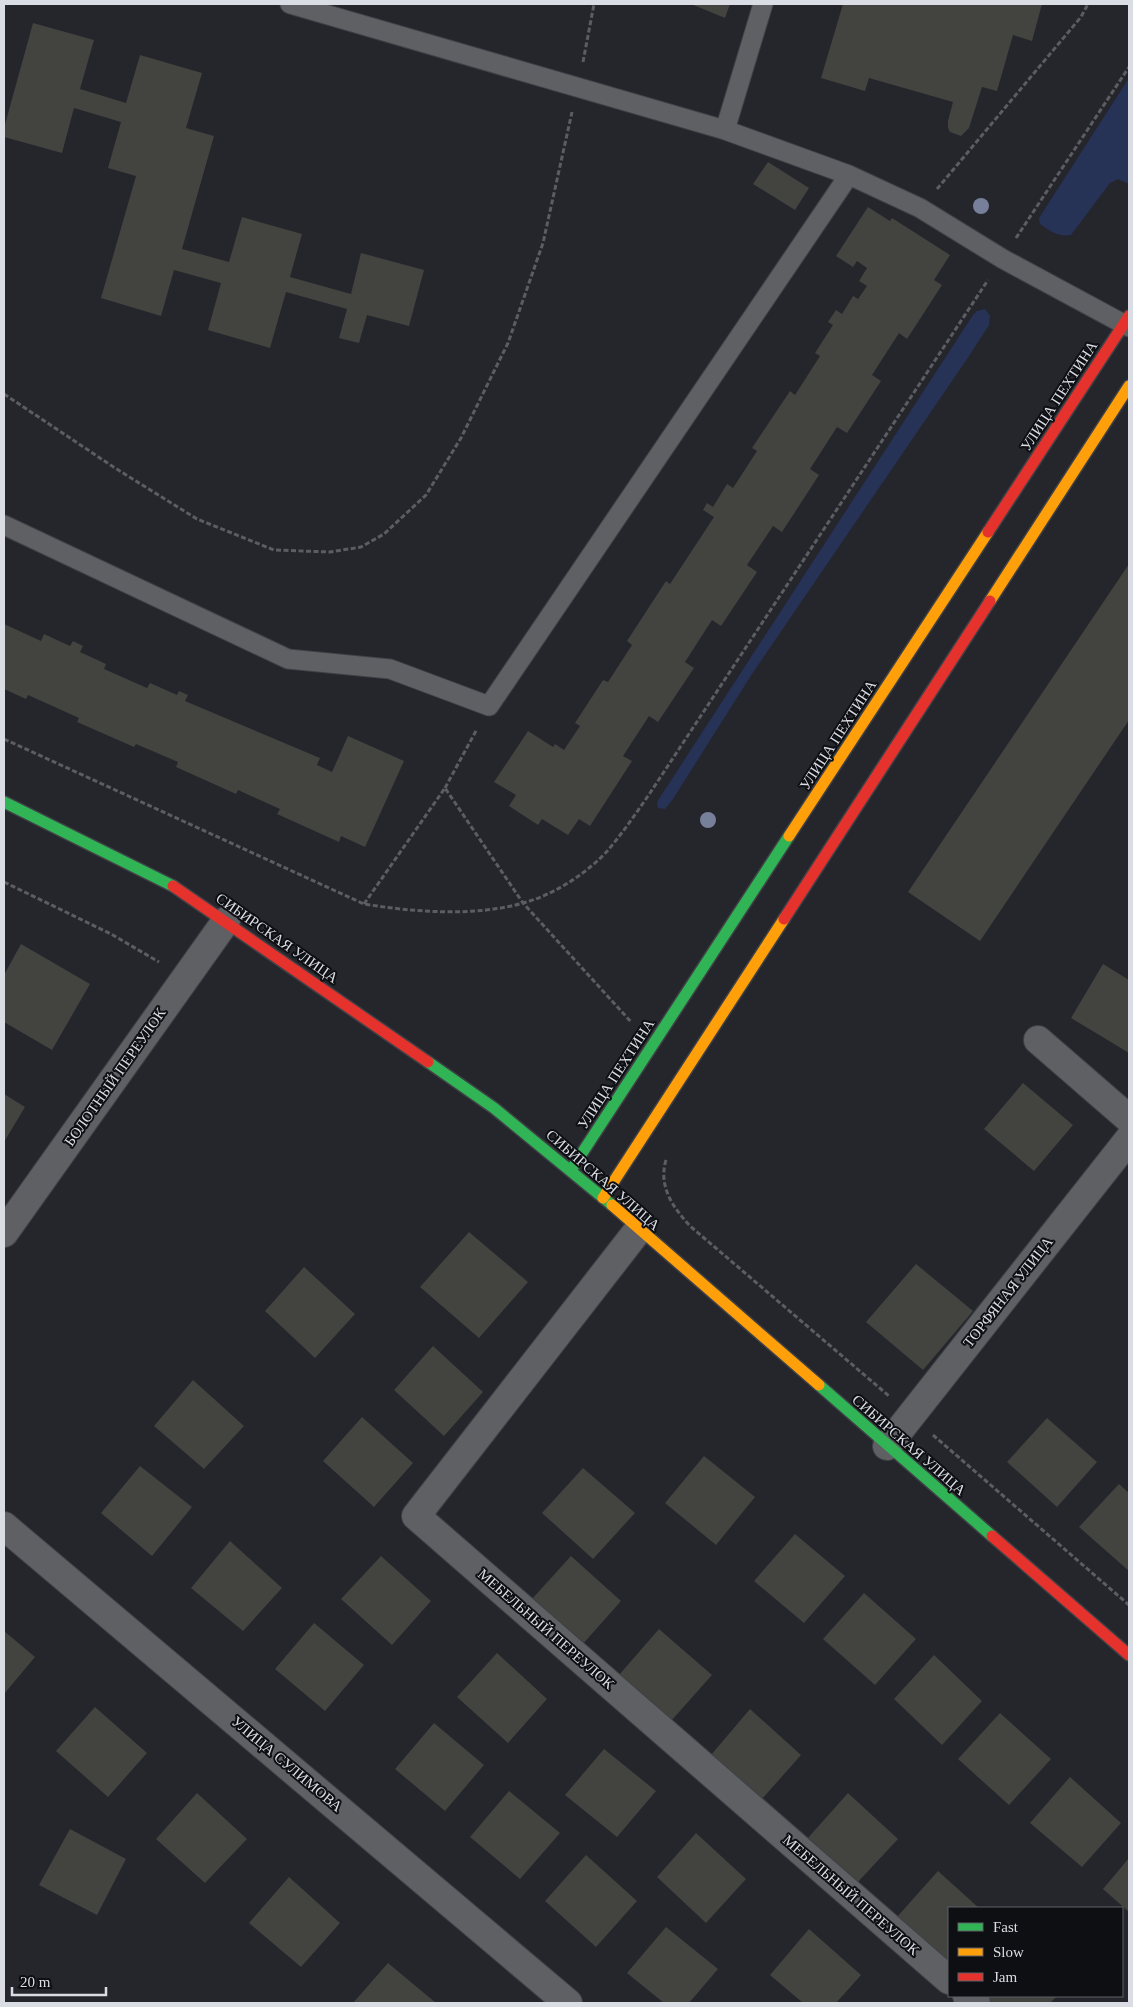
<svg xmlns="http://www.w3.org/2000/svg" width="1133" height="2007" viewBox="0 0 1133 2007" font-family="'Times New Roman',serif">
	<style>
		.green { fill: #273257 }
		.building { fill: #43433f }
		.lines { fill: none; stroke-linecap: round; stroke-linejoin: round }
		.lane-casing { stroke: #3f4146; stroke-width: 21 }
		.street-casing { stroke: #3f4146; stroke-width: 30 }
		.fast-casing { stroke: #3f4146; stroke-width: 14 }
		.slow-casing { stroke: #3f4146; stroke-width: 14 }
		.jam-casing { stroke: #3f4146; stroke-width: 14 }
		.path { stroke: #5b5d61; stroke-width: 3; stroke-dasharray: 5 2.5; stroke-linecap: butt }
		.lane { stroke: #5f6064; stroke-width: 19 }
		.street { stroke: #5f6064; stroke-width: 28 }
		.fast { stroke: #30b455; stroke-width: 11 }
		.slow { stroke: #ff9f0a; stroke-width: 11 }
		.jam { stroke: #e5322d; stroke-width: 11 }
		.tree { fill: #76809b }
		.labels { text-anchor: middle; stroke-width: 4; stroke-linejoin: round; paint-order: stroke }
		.street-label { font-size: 15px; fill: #dadde4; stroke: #0d0f13 }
	</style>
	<rect width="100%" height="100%" fill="#24262c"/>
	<path class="green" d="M1129 78V184L1118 179 1110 183 1071 235C1058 237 1050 231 1040 224L1039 218Z
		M985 309 990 316 989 325 969 356 752 674 673 799 665 809 658 808 657 802 973 315 977 311Z"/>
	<path class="building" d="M691 4H730L725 18Z
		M843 4H1042L1032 41 1013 35 997 91 982 87 969 128 961 136 950 132 948 128V121L953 102 869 78 865 91 821 78Z
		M33 23 94 40 80 89 126 103 140 55 202 73 186 128 214 136 182 249 229 262 242 217 302 234 290 277 351 294 361 253 424 270 409 326 367 315 359 343 339 338 347 309 286 292 270 348 208 330 221 283 174 270 161 316 101 298 136 176 108 168 121 122 74 108 62 153 4 137V128Z
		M768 162 809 188 795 210 753 184Z
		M868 207 890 221 892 218 950 255 934 280 942 285 907 339 899 333 872 375 881 381 847 433 837 427 810 469 819 475 782 532 773 526 747 565 757 572 721 626 712 620 685 662 694 668 658 722 649 716 623 756 632 761 590 826 579 819 568 835 542 819 538 825 509 806 516 795 494 782 528 731 553 747 555 744 564 750 580 726 575 723 603 680 608 682 632 645 627 641 666 581 670 584 714 517 703 510 707 503 713 507 727 484 733 488 757 451 752 448 790 391 795 395 820 356 815 353 833 325 828 322 836 310 842 314 853 296 858 299 867 286 859 281 867 268 857 261 853 267 836 256Z
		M1129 564V720L980 941 908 892Z
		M4 624 41 641 44 634 70 646 73 641 83 646 80 652 106 664 104 669 147 688 150 683 177 695 179 691 188 695 185 701 320 758 317 765 332 772 348 736 404 761 365 847 341 836 339 842 277 814 280 809 238 790 236 794 176 767 178 762 136 744 134 747 77 722 79 718 28 695 26 699 4 689Z
		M21 944 90 984 52 1050 4 1022V975Z
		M1103 964 1129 980V1053L1071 1018Z
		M1023 1083 1073 1125 1034 1171 984 1129Z
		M4 1094 25 1107 4 1142Z
		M469 1232 528 1282 479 1338 420 1287Z
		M916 1264 973 1311 923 1370 866 1322Z
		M304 1267 355 1314 315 1358 265 1311Z
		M433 1346 483 1392 444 1436 394 1390Z
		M193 1380 244 1426 204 1469 154 1426Z
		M362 1417 413 1463 374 1507 323 1461Z
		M1047 1418 1097 1462 1057 1507 1007 1462Z
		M704 1456 755 1497 716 1545 665 1503Z
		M140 1466 192 1507 152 1556 101 1513Z
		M583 1468 635 1513 593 1559 542 1513Z
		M1119 1484 1129 1493V1571L1079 1527Z
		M795 1534 845 1576 804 1623 754 1581Z
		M230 1541 282 1588 243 1631 191 1588Z
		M381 1556 431 1601 392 1645 341 1599Z
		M571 1556 621 1601 582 1645 532 1599Z
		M864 1593 916 1639 875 1685 823 1639Z
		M314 1623 364 1665 325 1711 275 1669Z
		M659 1629 712 1675 671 1721 619 1675Z
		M4 1631 35 1657 4 1694Z
		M497 1653 547 1699 508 1743 457 1697Z
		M934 1655 982 1701 942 1745 894 1699Z
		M95 1707 147 1753 108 1797 56 1751Z
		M750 1709 801 1755 762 1799 711 1755Z
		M1000 1713 1051 1759 1009 1805 958 1759Z
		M434 1723 484 1765 445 1811 395 1769Z
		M604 1749 656 1791 617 1837 565 1795Z
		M1070 1777 1121 1823 1082 1867 1030 1823Z
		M509 1791 560 1833 520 1879 470 1837Z
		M197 1793 247 1839 205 1883 156 1839Z
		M848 1793 898 1839 857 1883 807 1839Z
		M70 1829 126 1859 97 1915 39 1885Z
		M696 1833 746 1879 706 1923 657 1877Z
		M586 1855 637 1901 596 1947 545 1901Z
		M1129 1858V1912L1103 1889Z
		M938 1871 979 1908H949V1961L948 1963 897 1917Z
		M289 1877 340 1923 301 1967 249 1923Z
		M666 1927 718 1969 689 2003H664L627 1973Z
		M809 1929 861 1975 836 2003H803L770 1975Z
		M388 1963 436 2003H353Z
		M982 1996H1057L1050 2003H991Z"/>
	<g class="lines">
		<defs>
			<path id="lane" d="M290 4 725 130
				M763 4 725 130 849 175
				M4 525 288 659 390 669 489 706 849 175 920 208 1003 259 1129 327"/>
			<path id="street" d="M1038 1040 1129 1119
				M639 1229 416 1516 949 1980
				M4 1233 226 921
				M887 1446 1129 1139
				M4 1526 568 2003
				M967 1996 976 2003"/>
			<path id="fast" d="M4 802 173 886
				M428 1062 494 1108 612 1205
				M571 1170 789 836
				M819 1385 992 1536"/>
			<path id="slow" d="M990 601 1129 386
				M789 836 988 532
				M603 1198 784 919
				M612 1205 819 1385"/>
			<path id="jam" d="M988 532 1129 316
				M173 886 428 1062
				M784 919 990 601
				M992 1536 1129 1655"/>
		</defs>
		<use href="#lane" class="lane-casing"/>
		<use href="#street" class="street-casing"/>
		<use href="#fast" class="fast-casing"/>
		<use href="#slow" class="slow-casing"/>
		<use href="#jam" class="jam-casing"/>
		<path class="path" d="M583 62 594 4
			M937 189 1081 17 1088 4
			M1016 238 1129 67
			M4 394 115 468 197 519 274 550 330 552 361 547 384 534 426 495 461 438 508 343 543 243 572 112
			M4 739 364 904C413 912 475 917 523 903 554 895 589 872 609 849 624 831 637 812 650 793L988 280
			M445 788 477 729
			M4 882 111 934 159 962
			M364 904 445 788 523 903 632 1023
			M666 1160C658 1187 673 1207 690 1226L889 1396
			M933 1435 1129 1605"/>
		<use href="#lane" class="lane"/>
		<use href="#street" class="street"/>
		<use href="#fast" class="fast"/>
		<use href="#slow" class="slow"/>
		<use href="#jam" class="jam"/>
	</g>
	<g class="tree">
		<circle cx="981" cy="206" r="8"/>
		<circle cx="708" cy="820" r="8"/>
	</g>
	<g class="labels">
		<g class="street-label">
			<text transform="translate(1059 396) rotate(-57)" y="5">УЛИЦА ПЕХТИНА</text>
			<text transform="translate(838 735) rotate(-57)" y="5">УЛИЦА ПЕХТИНА</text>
			<text transform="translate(277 938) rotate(35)" y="5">СИБИРСКАЯ УЛИЦА</text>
			<text transform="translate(616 1074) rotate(-57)" y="5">УЛИЦА ПЕХТИНА</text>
			<text transform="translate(115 1077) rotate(-55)" y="5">БОЛОТНЫЙ ПЕРЕУЛОК</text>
			<text transform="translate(603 1180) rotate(41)" y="5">СИБИРСКАЯ УЛИЦА</text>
			<text transform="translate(1008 1292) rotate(-52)" y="5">ТОРФЯНАЯ УЛИЦА</text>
			<text transform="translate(909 1445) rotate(41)" y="5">СИБИРСКАЯ УЛИЦА</text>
			<text transform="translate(546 1629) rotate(41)" y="5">МЕБЕЛЬНЫЙ ПЕРЕУЛОК</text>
			<text transform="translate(287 1764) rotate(40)" y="5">УЛИЦА СУЛИМОВА</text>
			<text transform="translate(851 1895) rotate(41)" y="5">МЕБЕЛЬНЫЙ ПЕРЕУЛОК</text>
		</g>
	</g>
	<rect width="1133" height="2007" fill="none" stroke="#dadde4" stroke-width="10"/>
	<rect x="948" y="1907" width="175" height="90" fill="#0d0f13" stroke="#5f6167"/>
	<rect x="958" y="1923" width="25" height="8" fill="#30b455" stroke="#5f6167"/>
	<text x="993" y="1932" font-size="15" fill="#dadde4">Fast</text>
	<rect x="958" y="1948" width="25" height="8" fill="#ff9f0a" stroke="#5f6167"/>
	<text x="993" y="1957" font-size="15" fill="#dadde4">Slow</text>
	<rect x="958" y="1973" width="25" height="8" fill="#e5322d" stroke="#5f6167"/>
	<text x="993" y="1982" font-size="15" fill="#dadde4">Jam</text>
	<path d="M12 1987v8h94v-8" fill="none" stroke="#dadde4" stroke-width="2.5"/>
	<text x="20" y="1987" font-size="15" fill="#dadde4" stroke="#0d0f13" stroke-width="4" paint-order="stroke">20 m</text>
</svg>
